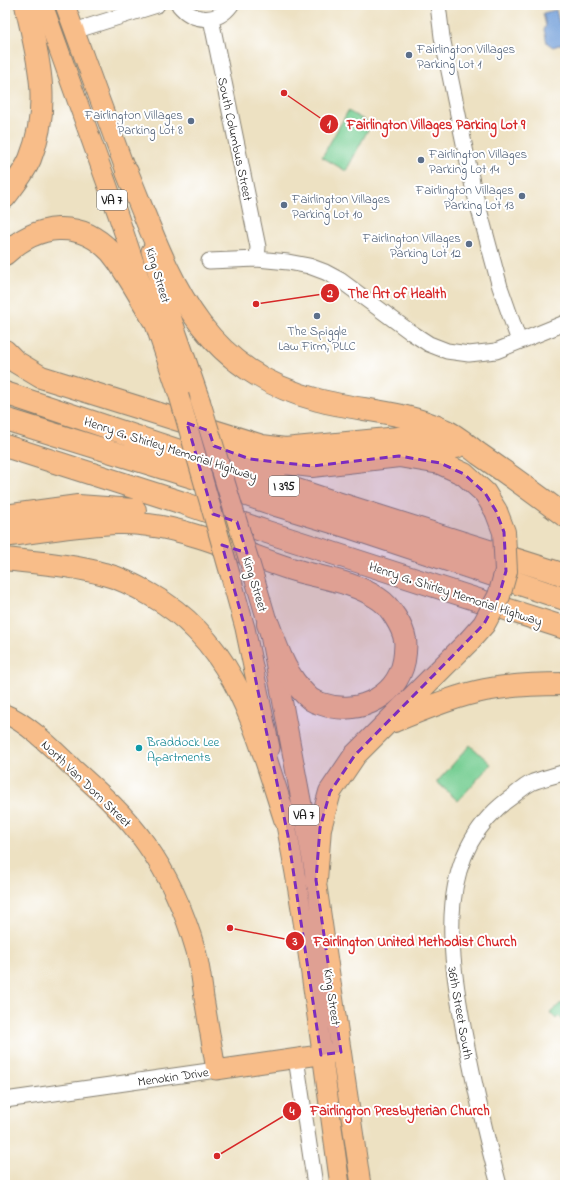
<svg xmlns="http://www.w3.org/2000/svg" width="570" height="1190" viewBox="0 0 570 1190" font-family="'Indie Flower',sans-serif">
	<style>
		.green { fill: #78cf94; stroke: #4a7658 }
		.water { fill: #6f9dd8; stroke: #465c7a }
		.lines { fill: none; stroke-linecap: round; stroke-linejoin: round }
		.minor-casing { stroke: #847e6f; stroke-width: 17 }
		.major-casing { stroke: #847e6f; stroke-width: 21 }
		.highway-casing { stroke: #847e6f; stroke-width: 24 }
		.minor { stroke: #fff; stroke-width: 15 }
		.major { stroke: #f8bd89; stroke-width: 19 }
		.highway { stroke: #f8bd89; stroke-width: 22 }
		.major-bridge-casing { stroke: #847e6f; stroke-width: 21; stroke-linecap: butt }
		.highway-bridge-casing { stroke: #847e6f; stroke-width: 24; stroke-linecap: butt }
		.major-bridge { stroke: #f8bd89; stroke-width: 19 }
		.highway-bridge { stroke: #f8bd89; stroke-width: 22 }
		.marked { fill: #7b2cbf; fill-opacity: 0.2; stroke: #7b2cbf; stroke-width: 3; stroke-dasharray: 8 5; stroke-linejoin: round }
		.service-dot { fill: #5c6f8a; stroke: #fff; stroke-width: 1.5 }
		.culture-dot { fill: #0f9aa8; stroke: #fff; stroke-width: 1.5 }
		.labels { text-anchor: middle; stroke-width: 4; stroke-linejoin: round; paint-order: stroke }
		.shield { fill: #fff; stroke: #606060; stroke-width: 1 }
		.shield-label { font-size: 12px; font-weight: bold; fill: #1c1c1c }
		.service-label { font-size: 13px; fill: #4e5e75; stroke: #fff; text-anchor: start }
		.street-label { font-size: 13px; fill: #1c1c1c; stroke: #fff }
		.culture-label { font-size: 13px; fill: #0d838f; stroke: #fff; text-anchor: start }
		.leader { fill: none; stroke: #d62828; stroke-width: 1.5 }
		.callout-dot { fill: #d62828; stroke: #fff; stroke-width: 1.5 }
		.mark-label { font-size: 12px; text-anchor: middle; font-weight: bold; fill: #fff }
		.callout-label { font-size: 14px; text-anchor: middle; font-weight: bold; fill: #d62828; stroke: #fff; stroke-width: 4; stroke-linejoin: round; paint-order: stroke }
	</style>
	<rect width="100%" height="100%" fill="#fff"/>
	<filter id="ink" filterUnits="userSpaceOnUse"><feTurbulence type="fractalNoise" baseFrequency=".025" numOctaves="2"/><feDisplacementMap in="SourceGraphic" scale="8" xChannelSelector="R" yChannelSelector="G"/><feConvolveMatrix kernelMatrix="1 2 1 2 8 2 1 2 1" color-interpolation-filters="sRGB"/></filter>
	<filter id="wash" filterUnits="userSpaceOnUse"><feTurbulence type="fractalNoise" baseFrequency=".012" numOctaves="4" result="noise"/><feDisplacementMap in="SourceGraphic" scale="16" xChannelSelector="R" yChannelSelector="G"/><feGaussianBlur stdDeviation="0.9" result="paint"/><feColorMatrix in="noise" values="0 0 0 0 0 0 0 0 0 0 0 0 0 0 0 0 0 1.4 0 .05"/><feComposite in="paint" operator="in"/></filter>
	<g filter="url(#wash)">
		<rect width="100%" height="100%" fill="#ede1c2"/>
		<path class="green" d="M348 111 371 124 346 171 322 157Z
			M470 745 491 764 458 801 437 782Z
			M561 1003 563 1005 565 1004V1023L559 1016 556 1019 550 1013Z"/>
		<path class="water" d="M556 10 559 23 562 25 565 38 562 44 553 47 547 43 544 29 546 26 543 13Z"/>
	</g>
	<g filter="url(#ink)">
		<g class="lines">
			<defs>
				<path id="minor" d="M179 5C193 22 217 24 231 5
					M438 5 442 37 473 187 500 287 519 341
					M211 19 258 247 257 259
					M74 31 157 5
					M209 261 257 259 288 262 309 266 325 272 340 280 409 331 429 344 447 351 469 354 496 351 565 323
					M296 1058 315 1185
					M5 1100 216 1070
					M499 1185C485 1134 474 1083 464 1032 449 949 433 851 513 796 519 791 526 785 533 782 543 778 555 776 565 772"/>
				<path id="major" d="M43 5 118 215 179 396
					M65 5 131 185
					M151 251 171 316 200 400
					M230 574 245 628 270 748
					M255 580 268 624 316 880 361 1185
					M5 714C28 723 55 751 73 768 99 791 126 815 146 844 169 876 185 913 196 951 200 966 202 982 204 998 208 1022 212 1046 216 1070L333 1053
					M282 805C308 931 322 1058 340 1185"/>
				<path id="highway" d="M127 172C170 276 195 368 318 400 360 411 404 411 444 430 457 435 468 446 479 454 508 474 537 495 565 516
					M5 197C14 185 24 173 30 159 52 104 38 59 26 5
					M5 254C37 224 79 218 111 252 116 258 121 265 125 272 135 287 144 303 153 319
					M5 351 16 362 41 377 262 446 285 449 409 437 436 442 456 447
					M5 393 318 497 565 575
					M5 419 212 483 276 505 352 528 565 599
					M5 446 183 503 267 532 565 628
					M225 450 250 459 312 466 399 456 440 463 464 474 485 493 496 511
					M5 516 78 506 135 510
					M5 536C29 532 53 529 78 526 101 524 124 521 148 525 197 531 243 554 291 569 320 578 353 581 379 599 390 606 403 627 405 640 406 644 405 649 405 653 402 695 360 717 322 704 319 703 315 702 312 700 310 699 307 696 305 694 285 674 278 650 268 624
					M5 559C38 563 72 565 104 574 120 578 136 586 151 595 236 642 257 733 285 819
					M394 721C422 710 455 696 485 690 511 685 538 684 565 684
					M316 880 320 828 330 792 355 755 469 641"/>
			</defs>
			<use href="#minor" class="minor-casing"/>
			<use href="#major" class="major-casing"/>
			<use href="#highway" class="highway-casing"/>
			<use href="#minor" class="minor"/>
			<use href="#major" class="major"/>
			<use href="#highway" class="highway"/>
			<defs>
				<path id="major-bridge" d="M179 396 230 574
					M200 400 255 580"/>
				<path id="highway-bridge" d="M469 641 484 624 499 596 506 571 504 532 496 511"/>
			</defs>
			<use href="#major-bridge" class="major-bridge-casing"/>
			<use href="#highway-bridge" class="highway-bridge-casing"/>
			<use href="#major-bridge" class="major-bridge"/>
			<use href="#highway-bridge" class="highway-bridge"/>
		</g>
	</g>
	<path class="marked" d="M187 423 209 431 214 446 250 459 312 466 399 456 440 463 464 474 485 493 496 511 504 532 506 571 499 596 484 624 355 755 330 792 320 828 316 880 341 1052 321 1055 288 836 245 628 222 545 247 553 237 522 213 514Z"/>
	<g class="service-dot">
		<circle cx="409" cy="55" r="4"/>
		<circle cx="191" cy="121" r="4"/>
		<circle cx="421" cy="160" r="4"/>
		<circle cx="522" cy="196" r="4"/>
		<circle cx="284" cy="205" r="4"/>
		<circle cx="469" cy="244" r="4"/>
		<circle cx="317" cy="316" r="4"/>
	</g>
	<circle class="culture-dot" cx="139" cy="748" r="4"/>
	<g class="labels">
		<g class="shield">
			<rect x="97" y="190" width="30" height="20" rx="3"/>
			<rect x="269" y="476" width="30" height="20" rx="3"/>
			<rect x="289" y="805" width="30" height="20" rx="3"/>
		</g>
		<g class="shield-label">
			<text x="112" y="204">VA 7</text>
			<text x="284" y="490">I 395</text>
			<text x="304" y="819">VA 7</text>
		</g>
		<g class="service-label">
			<text x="417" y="53">Fairlington Villages<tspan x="417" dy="15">Parking Lot 1</tspan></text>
			<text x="183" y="119" text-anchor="end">Fairlington Villages<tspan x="183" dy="15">Parking Lot 8</tspan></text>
			<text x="429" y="158">Fairlington Villages<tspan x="429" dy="15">Parking Lot 14</tspan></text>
			<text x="514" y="194" text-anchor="end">Fairlington Villages<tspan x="514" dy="15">Parking Lot 13</tspan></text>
			<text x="292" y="203">Fairlington Villages<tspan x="292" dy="15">Parking Lot 10</tspan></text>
			<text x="461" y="242" text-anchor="end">Fairlington Villages<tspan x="461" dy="15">Parking Lot 12</tspan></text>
			<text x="317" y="335" text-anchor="middle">The Spiggle<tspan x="317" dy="15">Law Firm, PLLC</tspan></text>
		</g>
		<g class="street-label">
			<text transform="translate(236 139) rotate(78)" y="5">South Columbus Street</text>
			<text transform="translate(159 275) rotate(73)" y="5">King Street</text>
			<text transform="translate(171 448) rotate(18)" y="5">Henry G. Shirley Memorial Highway</text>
			<text transform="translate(256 584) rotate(73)" y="5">King Street</text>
			<text transform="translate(456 593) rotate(18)" y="5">Henry G. Shirley Memorial Highway</text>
			<text transform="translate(87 783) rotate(44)" y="5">North Van Dorn Street</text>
			<text transform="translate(333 997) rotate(82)" y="5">King Street</text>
			<text transform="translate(461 1013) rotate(80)" y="5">36th Street South</text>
			<text transform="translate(173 1076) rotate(-8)" y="5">Menokin Drive</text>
		</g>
		<g class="culture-label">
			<text x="147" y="746">Braddock Lee<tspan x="147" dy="15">Apartments</tspan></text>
		</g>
	</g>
	<path class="leader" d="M284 93L329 124M256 304L330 293M230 928L295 941M217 1156L292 1111"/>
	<g class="callout-dot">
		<circle cx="284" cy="93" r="4"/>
		<circle cx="256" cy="304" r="4"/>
		<circle cx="230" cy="928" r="4"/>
		<circle cx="217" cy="1156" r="4"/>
		<circle cx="329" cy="124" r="10"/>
		<circle cx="330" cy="293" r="10"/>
		<circle cx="295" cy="941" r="10"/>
		<circle cx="292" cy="1111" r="10"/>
	</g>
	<g class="mark-label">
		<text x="329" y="128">1</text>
		<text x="330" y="297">2</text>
		<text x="295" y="945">3</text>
		<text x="292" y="1115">4</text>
	</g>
	<g class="callout-label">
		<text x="436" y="129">Fairlington Villages Parking Lot 9</text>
		<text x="397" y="298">The Art of Health</text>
		<text x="415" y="946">Fairlington United Methodist Church</text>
		<text x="400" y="1115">Fairlington Presbyterian Church</text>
	</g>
	<rect width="570" height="1190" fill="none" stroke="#fff" stroke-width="20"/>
</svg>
